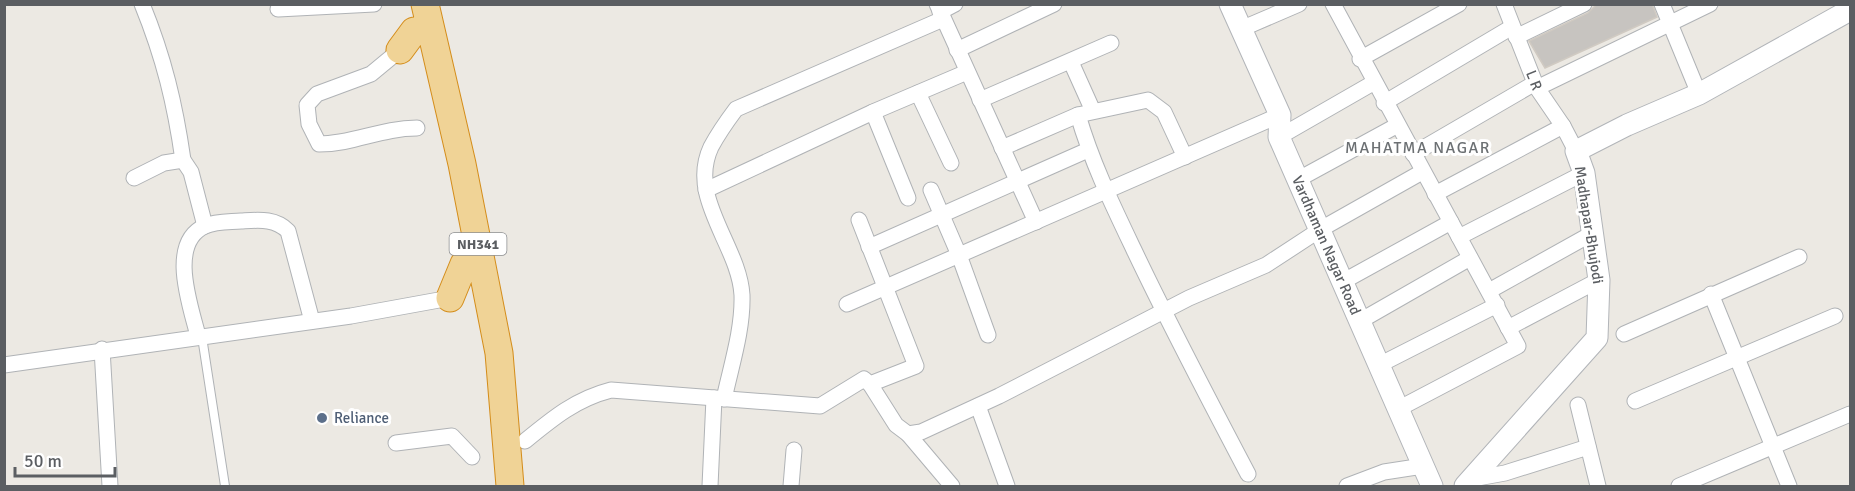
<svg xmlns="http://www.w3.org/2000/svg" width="1855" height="491" viewBox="0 0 1855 491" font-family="Signika,sans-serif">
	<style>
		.building { fill: #c7c4c0; stroke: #d0cac2; stroke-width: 1.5 }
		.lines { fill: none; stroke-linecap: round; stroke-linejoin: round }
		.lane-casing { stroke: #b0b3b6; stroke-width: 10 }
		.street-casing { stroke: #b0b3b6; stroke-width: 17 }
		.secondary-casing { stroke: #b2b5b9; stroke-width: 23 }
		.highway-casing { stroke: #d48d1b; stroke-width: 29 }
		.lane { stroke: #fff; stroke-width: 8 }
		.street { stroke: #fff; stroke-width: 15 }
		.secondary { stroke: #fff; stroke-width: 21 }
		.highway { stroke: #f0d396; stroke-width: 27 }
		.service-dot { fill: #5c6f8a; stroke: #fff; stroke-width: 2 }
		.labels { text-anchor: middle; stroke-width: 6; stroke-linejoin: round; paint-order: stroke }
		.shield { fill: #fff; stroke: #8c8e91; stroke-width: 1.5 }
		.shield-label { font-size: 14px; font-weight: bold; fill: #5b5e62 }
		.street-label { font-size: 15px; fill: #5b5e62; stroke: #fff }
		.service-label { font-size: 15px; fill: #4e5e75; stroke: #fff; text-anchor: start }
		.neighbourhood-label { font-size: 16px; letter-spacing: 1.5px; fill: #6c7073; stroke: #fff }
	</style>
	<rect width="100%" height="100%" fill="#ece9e3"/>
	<path class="building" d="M1597 4H1652L1657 17 1545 68 1529 41 1588 13Z"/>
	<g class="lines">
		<defs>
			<path id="lane" d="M202 337 225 486"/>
			<g id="street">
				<path d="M142 4C164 58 175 104 183 160"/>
				<path d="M937 4 1036 222"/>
				<path d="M1333 4 1518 346 1398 409"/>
				<path id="s1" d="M1504 4 1537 88 1563 126 1576 151"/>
				<path d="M1662 4 1699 94"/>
				<path d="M278 9 374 4"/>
				<path d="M940 12 955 4"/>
				<path d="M1241 29 1299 4"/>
				<path d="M1516 37 1584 4"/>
				<path d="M400 50 371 74 317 94 307 105 309 124 319 144C354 144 381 128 417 128"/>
				<path d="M957 50 1054 4"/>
				<path d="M1360 59 1459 4"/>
				<path d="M1071 62 1093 111"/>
				<path d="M1537 88 1710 4"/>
				<path d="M918 93 951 163"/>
				<path d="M980 100 1111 43"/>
				<path d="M1384 103 1512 27"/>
				<path d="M873 112 908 198"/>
				<path d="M1078 115C1092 163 1113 206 1134 250 1170 326 1209 400 1248 474"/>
				<path d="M1279 137 1373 83"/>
				<path d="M1002 148 1078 115 1148 100 1164 112 1185 157"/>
				<path d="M1413 154 1535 83"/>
				<path d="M134 178 164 163 183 160 191 172 205 226"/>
				<path d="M1297 180 1396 126"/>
				<path d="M706 190 873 112 967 72"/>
				<path d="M931 190 959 255 988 335"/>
				<path d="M1435 194 1563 126"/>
				<path d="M1459 237 1584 173"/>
				<path d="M869 247 1088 150"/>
				<path d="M1344 281 1451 222"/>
				<path d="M1489 291 1593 233"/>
				<path d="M1711 294 1789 486"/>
				<path d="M847 304 1280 115"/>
				<path d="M1360 321 1470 258"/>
				<path d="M1508 328 1599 280"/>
				<path d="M1624 334 1799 257"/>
				<path d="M198 336C191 307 167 243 205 226 216 221 229 222 241 221 259 220 275 218 288 231L312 321"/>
				<path d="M102 349 110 486"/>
				<path d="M4 365 351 316 450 298"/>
				<path d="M1379 365 1497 305"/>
				<path d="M870 384 896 425 908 434 921 432 999 396 1189 298 1266 265 1321 229 1422 172"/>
				<path d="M724 399C731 366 743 330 742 295 739 245 687 198 711 147 718 134 727 121 736 109L943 19"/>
				<path d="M1635 401 1835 316"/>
				<path d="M1578 405 1598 486"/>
				<path d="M978 406 1007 486"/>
				<path d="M908 434 952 486"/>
				<path d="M525 441C553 418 576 399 611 390L820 406 864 379 870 384 916 366 859 220"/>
				<path d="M396 443 452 436 472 457"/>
				<path d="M1472 479 1505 473 1588 447"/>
				<path d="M710 486 714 398"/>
				<path d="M791 486 794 450"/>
				<path d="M1347 486 1384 472 1423 466"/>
				<path d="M1679 486 1850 414"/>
			</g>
			<g id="secondary">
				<path id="s2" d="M1230 4 1280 115 1279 137 1432 486"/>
				<path d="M1465 486 1597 338 1599 280 1584 173 1576 151 1627 125 1699 94 1850 10"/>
			</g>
			<path id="highway" d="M425 4 462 164 499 353 510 486
				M400 50 414 31
				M450 298 464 264"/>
		</defs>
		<use href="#lane" class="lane-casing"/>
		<use href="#street" class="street-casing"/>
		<use href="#secondary" class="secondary-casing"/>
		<use href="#highway" class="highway-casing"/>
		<use href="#lane" class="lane"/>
		<use href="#street" class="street"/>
		<use href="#secondary" class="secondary"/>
		<use href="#highway" class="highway"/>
	</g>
	<circle class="service-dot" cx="322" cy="418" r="6"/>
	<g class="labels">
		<rect class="shield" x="449.5" y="233" width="57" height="22" rx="4.5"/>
		<g class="shield-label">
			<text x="478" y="249">NH341</text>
		</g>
		<g class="street-label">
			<text dy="5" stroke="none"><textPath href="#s1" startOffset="82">L R</textPath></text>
			<text transform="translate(1589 225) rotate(81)" y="5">Madhapar-Bhujodi</text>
			<text dy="5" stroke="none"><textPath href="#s2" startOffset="262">Vardhaman Nagar Road</textPath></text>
		</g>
		<g class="service-label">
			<text x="334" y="423">Reliance</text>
		</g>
		<g class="neighbourhood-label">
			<text x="1418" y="153">MAHATMA NAGAR</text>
		</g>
	</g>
	<rect width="1855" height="491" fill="none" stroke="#5b5e62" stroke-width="12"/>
	<path d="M15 467v9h100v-9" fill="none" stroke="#5b5e62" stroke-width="3"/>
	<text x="24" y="467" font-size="18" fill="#5b5e62" stroke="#ffffff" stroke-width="4.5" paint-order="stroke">50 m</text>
</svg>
